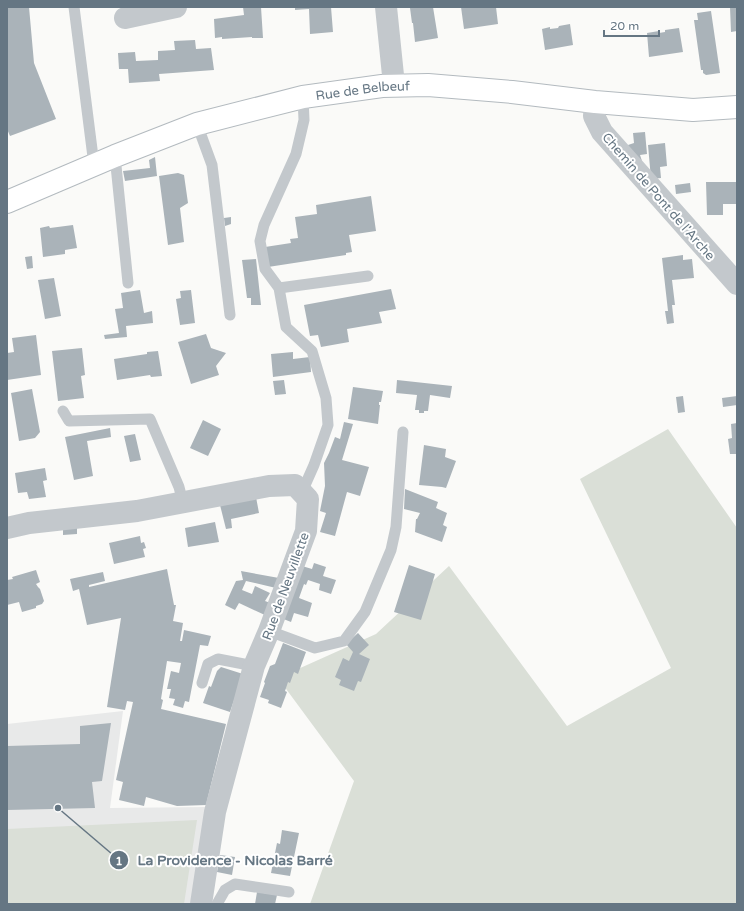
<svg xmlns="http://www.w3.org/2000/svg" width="744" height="911" viewBox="0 0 744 911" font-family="'Varela Round',sans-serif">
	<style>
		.built { fill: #e8e9e9 }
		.green { fill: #dadfd7 }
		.building { fill: #aab3b9 }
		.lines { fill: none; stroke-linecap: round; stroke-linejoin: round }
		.secondary-casing { stroke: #b3babf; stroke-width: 24 }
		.lane { stroke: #c3c8cc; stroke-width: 11 }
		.street { stroke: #c3c8cc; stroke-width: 22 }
		.secondary { stroke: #fff; stroke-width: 22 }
		.labels { text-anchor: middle; stroke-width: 4; stroke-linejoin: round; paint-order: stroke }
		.street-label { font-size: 13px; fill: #657683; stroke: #fff }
		.leader { fill: none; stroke: #657683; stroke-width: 1.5 }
		.callout-dot { fill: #657683; stroke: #fff; stroke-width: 1.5 }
		.mark-label { font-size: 12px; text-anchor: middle; font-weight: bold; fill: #fff }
		.callout-label { font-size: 14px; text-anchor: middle; font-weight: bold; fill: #657683; stroke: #fff; stroke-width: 4; stroke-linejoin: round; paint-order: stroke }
	</style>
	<rect width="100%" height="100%" fill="#fafaf8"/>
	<path class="built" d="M123 711 110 808 207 807 194 904H7V724Z"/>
	<path class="green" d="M668 429 737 528V904H310L354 781 278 678 376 634 449 566 567 726 671 668 580 479Z
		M197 820 184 904H7V829Z"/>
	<path class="building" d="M7 7H29L34 63 56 119 10 136 7 129Z
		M243 7H261L263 38H252V37L222 39V37L215 38 214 19 244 15Z
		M295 7H331L333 32 310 34 309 9 295 10Z
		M414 7H433L438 38 415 42 413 23H412L410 8Z
		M461 7H496L498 24 464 29Z
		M730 7H737V31L731 32Z
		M711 11 720 73 706 75 703 73V70H701L694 20H698L697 13Z
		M570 24 573 45 545 50 542 29 550 27V29L558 28 559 26Z
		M679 28 683 52 649 57 647 33 659 31V33L665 32V30Z
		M195 40 196 49 211 48 214 70 159 74 160 81 129 83 128 69H119L118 53 135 52 136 61 158 60V51L175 50 174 41Z
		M645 132 647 154 640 155 642 161 630 155 628 145 634 143 633 133Z
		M665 143 667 166 660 167 661 178 651 179 648 145Z
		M155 157 157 176 125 181 123 171 150 168 149 160Z
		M178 173 184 175 188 203 180 208 184 242 168 245 159 176Z
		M706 182H737V204H723V215H707Z
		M690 183 691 192 676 194 675 185Z
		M371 196 376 231 349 235 352 252 346 253V255L268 267 265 247 291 243 290 239 298 238 295 217 317 214 316 205Z
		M231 217V224L225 226 224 218Z
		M73 225 77 248 65 250V254L43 257 40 228 49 226 50 228Z
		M683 255V260L692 259 694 278 672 280 675 305H672L674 323 667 324 665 311H668L662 258Z
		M32 256 33 268 27 269 25 257Z
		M256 259 261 305H251V298H247L242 260Z
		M54 278 61 316 45 319 38 280Z
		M391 289 396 309 379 312 382 323 347 329 349 342 321 347 318 335 310 336 304 305Z
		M140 290 144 313 152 311 153 323 126 326 127 337 105 339 104 335 119 333 115 309 123 308 121 293Z
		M191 290 195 323 180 325 176 299 181 298 180 291Z
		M206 334 211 348 226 353 216 366 219 375 191 384 178 342Z
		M36 335 41 375 7 380V353L14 352 12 338Z
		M82 348 85 375 81 376 84 398 58 401 52 351Z
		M158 351 162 376 151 377 150 375 117 380 114 359 147 354V352Z
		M293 352V359L310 357 311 372 273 377 271 354Z
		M284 380 286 394 275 395 273 381Z
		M397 380 452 386 450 398 430 395 428 411H424V413H419V410H415L417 395 396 393Z
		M353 387 383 391 381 402H379V405H380L378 424 348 419Z
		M32 389 40 432 35 438 19 441 11 393Z
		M683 396 685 412 678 413 676 397Z
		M737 396V405L723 407 722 398Z
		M203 420 221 429 208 456 190 448Z
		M344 422 353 424 342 460 369 467 360 496 347 492 335 536 320 532 326 513 320 511 325 486 324 463 329 453 335 437 340 439Z
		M737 423V454H730L728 439 732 438 731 424Z
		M110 428 111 437 87 441 93 476 74 480 65 437Z
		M135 434 141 460 130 462 124 436Z
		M424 445 446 449 445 457 456 461 446 488 442 487 419 485Z
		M45 468 47 480 43 481 46 497 29 499 27 492 18 493 15 473Z
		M405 489 438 502 436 508 447 513 443 525 447 527 442 542 415 532 416 519H417L420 513 404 509Z
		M256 497 259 513 231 519 232 528 226 529 220 505Z
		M215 522 219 542 188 547 185 528Z
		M77 526V534L63 535V527Z
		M140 536 141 543 144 542 146 548 143 549 145 557 114 564 109 543Z
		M314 563 326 567 323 576 336 580 331 594 319 590 320 584 308 580 306 585 304 584 299 598 312 603 308 617 294 613 291 622 281 618 302 566 312 569Z
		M409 565 435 574 421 620 394 612Z
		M167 569 174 605H176L173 621 183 623 180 641H182L184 630 211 636 208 646 200 645 189 702 185 701 183 708 173 705 175 699 169 698 171 689H167L171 671 179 673 181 663 167 661 161 699 163 700 161 709 226 724 206 805 177 806 146 797 144 806 119 800 123 782 116 780 133 702 127 701 125 710 107 707 121 618 87 625 79 589 73 591 70 579 103 572 105 581 89 585V587Z
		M36 570 40 582 36 584 38 587 40 589 44 601 42 604 36 606V608L22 612 19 602 7 605V580L13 579 12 577Z
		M241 571 279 578 276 588 246 581 242 590 252 594 255 586 270 593 265 601 273 604 267 616 239 603 235 610 225 605 236 581 243 580Z
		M358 633 369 645 359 654 370 659 361 682 358 681 354 691 339 685 341 680 335 677 343 658 349 661 353 652 346 644Z
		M283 643 306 652 298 674 294 672 290 683 288 682 285 691 287 692 281 708 268 703 269 700 260 697 265 683 264 682 270 666 275 664Z
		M221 667 243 674 230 712 203 703 209 686 211 687 217 671Z
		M111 723 102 781 92 782 95 808 7 810V746L80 744V726Z
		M282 830 299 833 290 876 271 873 277 843 280 844Z
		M220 855 235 857 232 875 217 872Z
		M257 892 277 895 275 904H255Z"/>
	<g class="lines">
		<defs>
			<g id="secondary">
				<path id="s1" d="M7 202 115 156 197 124 303 97 382 86 428 85 512 92 595 102 693 110 737 107"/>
			</g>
		</defs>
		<use href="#secondary" class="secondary-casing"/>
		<path class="lane" d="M74 7 94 165
			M197 124 212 165 230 315
			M115 156 128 283
			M279 288 265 269 260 241 264 225 296 154 304 120 303 97
			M63 411 69 421 150 419 179 487 183 503
			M302 492 314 465 328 425 326 398 312 351 286 327 279 288 368 276
			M269 631 315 648 344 641 365 612 391 550 396 527 403 432
			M202 683 208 664 218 659 254 666
			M217 904 225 890 235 884 289 892"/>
		<path class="street" d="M386 7 394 85
			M125 18 176 7
			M595 102 594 116 602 132 737 284
			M7 528 29 523 137 511 269 486 295 485 308 499 306 531 269 631 254 666 215 812 201 904"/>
		<use href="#secondary" class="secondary"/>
	</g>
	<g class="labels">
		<g class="street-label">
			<text dy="5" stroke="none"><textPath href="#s1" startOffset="375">Rue de Belbeuf</textPath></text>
			<text transform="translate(659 196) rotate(49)" y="5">Chemin de Pont de l'Arche</text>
			<text transform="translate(285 586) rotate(-70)" y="5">Rue de Neuvillette</text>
		</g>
	</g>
	<path class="leader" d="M58 808L119 860"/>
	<g class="callout-dot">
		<circle cx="58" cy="808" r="4"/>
		<circle cx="119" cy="860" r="10"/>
	</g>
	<g class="mark-label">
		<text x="119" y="865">1</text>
	</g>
	<g class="callout-label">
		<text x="235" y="865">La Providence - Nicolas Barré</text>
	</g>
	<rect width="744" height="911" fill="none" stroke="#657683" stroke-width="16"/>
	<path d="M604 30v6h55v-6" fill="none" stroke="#657683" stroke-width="2"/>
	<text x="610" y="30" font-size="12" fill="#657683" stroke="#ffffff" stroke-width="3" paint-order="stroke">20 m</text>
</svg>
